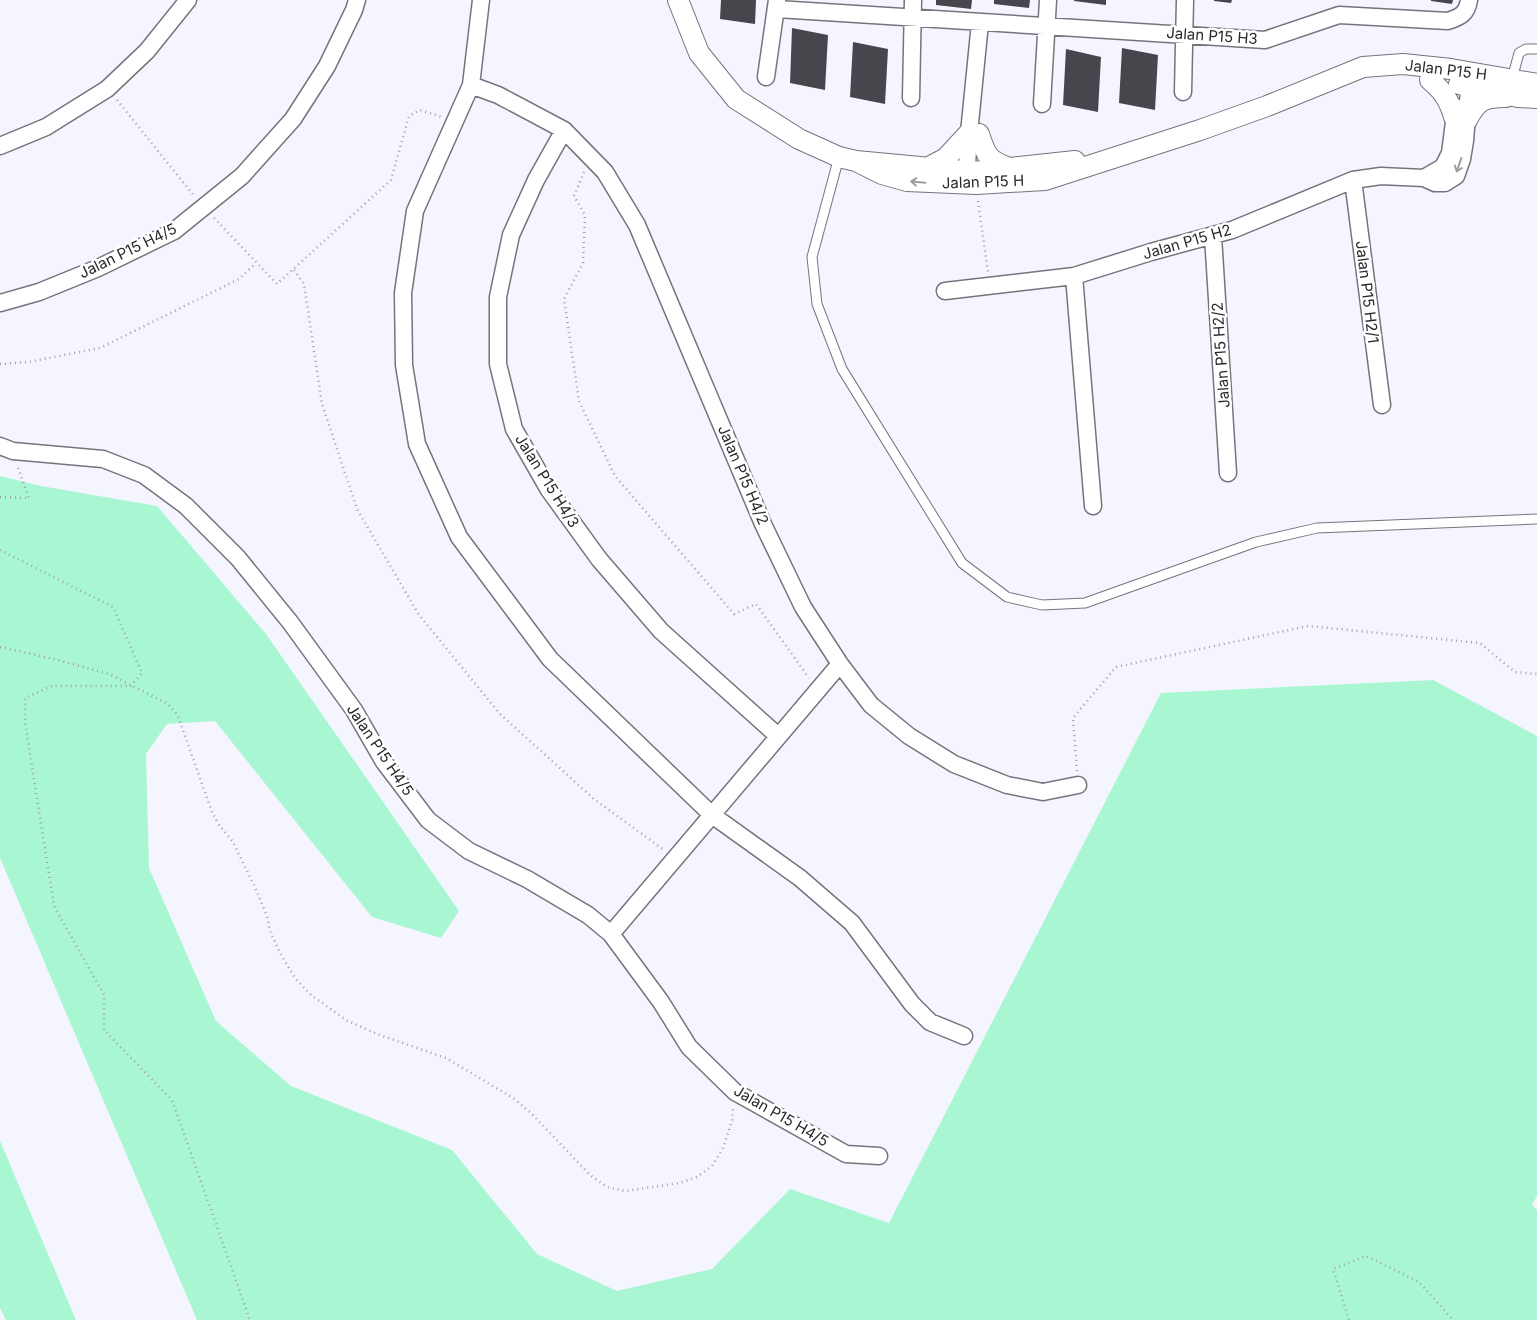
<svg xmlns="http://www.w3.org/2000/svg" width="1537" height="1320" viewBox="0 0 1537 1320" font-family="Inter,sans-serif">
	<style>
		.green { fill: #a9f7d2 }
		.building { fill: #48464d }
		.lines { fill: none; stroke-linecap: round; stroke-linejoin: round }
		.service-casing { stroke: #74757c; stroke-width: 11 }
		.minor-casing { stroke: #74757c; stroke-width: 19 }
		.tertiary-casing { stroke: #74757c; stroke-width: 22 }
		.path { stroke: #9fa0a7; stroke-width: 2.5; stroke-dasharray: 1 4; stroke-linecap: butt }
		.service { stroke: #fff; stroke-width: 9 }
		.minor { stroke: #fff; stroke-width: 16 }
		.tertiary { stroke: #fff; stroke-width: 20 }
		.oneway { stroke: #9f9fa0 }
		.labels { text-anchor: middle; stroke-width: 5; stroke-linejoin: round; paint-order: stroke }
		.street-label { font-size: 15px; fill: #29292d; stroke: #fff }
	</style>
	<rect width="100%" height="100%" fill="#f4f5fe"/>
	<path class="green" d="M0 476 41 486 157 506 266 634 459 911 441 938 372 917 215 721 167 724 146 754 149 868 216 1021 291 1086 452 1150 537 1254 617 1291 712 1269 790 1189 889 1223 1161 693 1433 680 1537 736V1196L1532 1205 1537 1210V1320H197L0 858Z
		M0 1141 76 1320H6L0 1308Z"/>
	<path class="building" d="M721 0H756L755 24 720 19Z
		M936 0H972L971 9 936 5Z
		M994 0H1030L1029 8 994 4Z
		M1074 0H1106V5L1074 1Z
		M1214 0H1232L1231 3 1214 1Z
		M1431 0H1453L1452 4 1431 1Z
		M792 28 828 35 825 90 790 83Z
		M853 42 888 49 885 104 850 97Z
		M1122 48 1158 55 1155 110 1119 103Z
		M1066 49 1101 57 1098 112 1063 105Z"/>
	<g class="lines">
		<defs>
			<path id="service" d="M1512 79 1519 53 1526 49H1537
				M839 157 812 257 817 304 842 369 962 563 1007 597 1042 605 1085 603 1256 542 1317 528 1537 519"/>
			<path id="minor" d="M481 0 471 85 415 211 403 293 404 365 417 444 459 537 550 659 712 815 800 878 852 923 912 1004 930 1022 964 1036
				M777 9 1265 40 1339 15 1448 21C1460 17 1467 14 1469 0
				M766 77 777 0
				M471 85 498 95 564 130 605 172 637 225 763 524 803 607 840 664 871 705 909 736 954 764 1007 785 1043 792 1078 785
				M1183 92 1185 0
				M911 98 913 0
				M1042 104 1048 0
				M564 130 536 180 511 235 498 297V364L514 429 549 490 599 559 661 631 778 736
				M0 146 46 127 107 89 147 51 188 0
				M1424 178 1443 167 1450 153 1456 107
				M1353 180 1382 405
				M966 182 969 133 980 23
				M1213 236 1228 473
				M1074 276 1093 506
				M945 291 1074 276 1151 252 1232 230 1353 180 1381 176 1424 178 1435 183H1445L1456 176 1462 159 1465 141 1470 75
				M0 303 39 292 98 268 174 231 242 176 293 119 327 66 354 10 357 0
				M0 446 13 451 103 459 144 475 186 506 238 558 290 622 354 710 384 762 428 820 469 851 527 879 588 915 611 934 661 1002 689 1047 735 1092 846 1154 879 1156
				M611 934 840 664"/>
			<path id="tertiary" d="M678 0 699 53 736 99 799 139 839 157 856 161 973 172 1075 161
				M1430 80C1444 92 1449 100 1454 117
				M1459 84 1518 97 1537 98
				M1467 120C1477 100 1484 97 1506 97
				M979 134C986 156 988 160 1009 168
				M856 161 882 174 907 181 976 184 1045 180 1200 130 1267 106 1363 67 1403 64 1451 69 1537 84
				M927 168 946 158 969 133"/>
		</defs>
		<use href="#service" class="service-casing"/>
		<use href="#minor" class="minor-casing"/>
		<use href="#tertiary" class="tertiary-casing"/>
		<path class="path" d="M117 100 195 197
			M584 172 574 196 585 215 583 263 564 299 579 401 615 476 734 614 756 604 809 678
			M978 201 988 272
			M214 218 277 284 391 180 409 116 420 110 442 117
			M294 270 304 284 322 404 357 509 419 615 500 714 594 799 664 850
			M0 364 28 362 100 348 239 279 256 263
			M0 497 29 498 17 465
			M0 550 113 607 142 673 131 686H52L25 698V722L54 906 104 995V1030L172 1100 250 1320
			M0 647 54 659 109 674 168 704 178 716 212 812 219 825 233 842 254 885 267 916 270 931 280 953 295 978 311 995 346 1020 377 1034 446 1058 513 1098 531 1113 590 1175 607 1187 626 1191 679 1183 697 1177 712 1166 723 1148 732 1121 733 1108
			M1077 771 1073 718 1116 667 1308 626 1480 643 1515 672 1537 674
			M1349 1320 1333 1269 1366 1256 1419 1282 1453 1320"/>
		<use href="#service" class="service"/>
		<use href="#minor" class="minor"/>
		<use href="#tertiary" class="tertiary"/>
	</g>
	<defs><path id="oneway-shaft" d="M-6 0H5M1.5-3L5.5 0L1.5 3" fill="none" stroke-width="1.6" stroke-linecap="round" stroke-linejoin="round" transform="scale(1.25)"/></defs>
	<g class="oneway">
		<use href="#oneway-shaft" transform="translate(1459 165) rotate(109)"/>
		<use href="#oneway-shaft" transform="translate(918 182) rotate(-175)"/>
	</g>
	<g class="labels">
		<g class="street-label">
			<text transform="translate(1212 36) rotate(4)" y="5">Jalan P15 H3</text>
			<text transform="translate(1446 70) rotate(7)" y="5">Jalan P15 H</text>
			<text transform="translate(983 182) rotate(-2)" y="5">Jalan P15 H</text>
			<text transform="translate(1187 242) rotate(-16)" y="5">Jalan P15 H2</text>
			<text transform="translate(128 251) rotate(-26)" y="5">Jalan P15 H4/5</text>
			<text transform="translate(1367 292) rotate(83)" y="5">Jalan P15 H2/1</text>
			<text transform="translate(1221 355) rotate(-94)" y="5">Jalan P15 H2/2</text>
			<text transform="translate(743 475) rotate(67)" y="5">Jalan P15 H4/2</text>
			<text transform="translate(547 481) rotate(58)" y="5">Jalan P15 H4/3</text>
			<text transform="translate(380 750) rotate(56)" y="5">Jalan P15 H4/5</text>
			<text transform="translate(781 1116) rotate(30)" y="5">Jalan P15 H4/5</text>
		</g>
	</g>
</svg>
